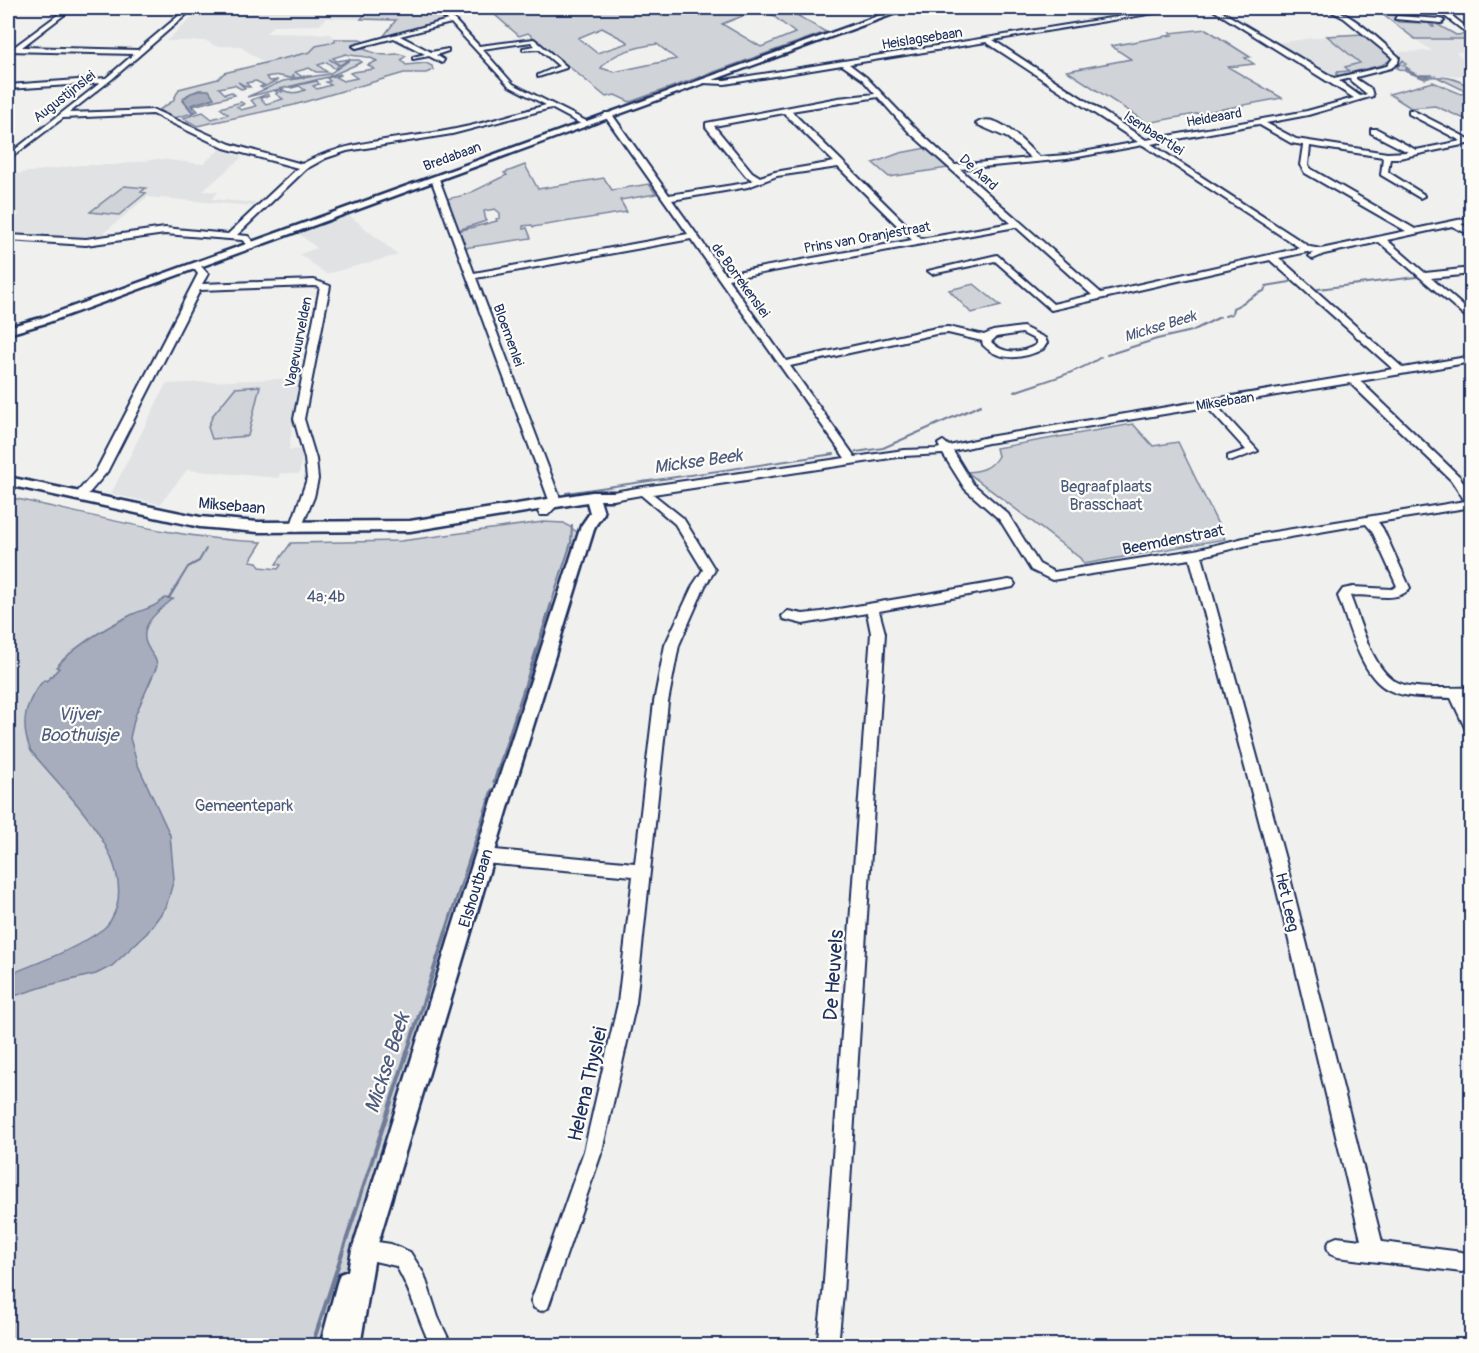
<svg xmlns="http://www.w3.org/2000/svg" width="1479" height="1353" viewBox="0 0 1479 1353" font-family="Pangolin,sans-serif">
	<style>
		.built { fill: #e0e2e3 }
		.green { fill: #d0d3d8; stroke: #76819b; stroke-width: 1.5; fill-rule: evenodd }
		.water { fill: #a7adbd; stroke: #6f7b97; stroke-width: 1.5 }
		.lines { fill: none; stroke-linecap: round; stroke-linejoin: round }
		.stream-far2 { stroke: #6f7b97; stroke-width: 2 }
		.stream-far1 { stroke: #6f7b97; stroke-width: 3 }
		.stream { stroke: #6f7b97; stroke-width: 4 }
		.minor-casing { stroke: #1b2f5e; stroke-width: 4 }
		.major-casing { stroke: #1b2f5e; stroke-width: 5 }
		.minor { fill: #fdfcf7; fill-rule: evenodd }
		.major { fill: #fdfcf7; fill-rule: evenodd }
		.labels { text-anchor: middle; stroke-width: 4.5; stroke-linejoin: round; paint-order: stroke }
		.far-street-label { font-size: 14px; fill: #1b2f5e; stroke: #fdfcf7 }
		.far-water-label { font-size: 15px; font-style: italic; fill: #4c5b7f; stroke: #fdfcf7 }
		.park-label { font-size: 16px; fill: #48587c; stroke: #fdfcf7 }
		.street-label { font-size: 16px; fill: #1b2f5e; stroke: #fdfcf7 }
		.water-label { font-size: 18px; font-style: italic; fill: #4c5b7f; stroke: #fdfcf7 }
		.near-street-label { font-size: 20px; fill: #1b2f5e; stroke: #fdfcf7 }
		.near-water-label { font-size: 21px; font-style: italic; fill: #4c5b7f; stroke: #fdfcf7 }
	</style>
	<rect width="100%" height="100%" fill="#f0f0ee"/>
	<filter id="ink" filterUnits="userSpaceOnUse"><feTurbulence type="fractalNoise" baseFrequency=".0167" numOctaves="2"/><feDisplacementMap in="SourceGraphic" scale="12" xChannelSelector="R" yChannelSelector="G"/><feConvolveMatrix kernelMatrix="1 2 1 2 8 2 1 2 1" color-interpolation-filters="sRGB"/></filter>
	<g filter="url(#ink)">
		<path class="built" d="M203 8H432L446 21 326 18 320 25 273 26 266 33 330 34 343 44 267 64 239 46H215L207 41H166Z
			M1363 34 1390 57 1391 60 1383 65 1337 76H1331L1276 43 1335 35Z
			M1415 39H1462L1468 42 1471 44V51L1456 52 1471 66V75L1419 77 1397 68 1403 61 1399 52 1432 51Z
			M220 149 242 157 203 191 218 192 212 199 257 203 253 206 147 197 106 231 101 238 8 235V225L20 214 8 213V175L80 165H114L158 159 203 164Z
			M349 215 398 255 326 274 300 254 317 248 298 233Z
			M299 378 289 450 304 449 299 474 280 473 279 478 187 470 160 504 111 494 166 384Z"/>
		<path class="green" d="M370 8H431L446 21 383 37 396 20 361 19Z
			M487 8H807L812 11 798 16 826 32 630 102 615 95 606 97 528 33 519 36ZM763 8 795 33 761 47 722 24ZM602 28 628 42V43L597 53 578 38ZM657 44 676 59 614 72 601 68C612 52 638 47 657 44Z
			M1374 8C1383 7 1385 13 1393 15 1404 18 1409 9 1426 18L1395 19 1398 22 1427 23 1426 20 1432 27H1434L1431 22 1444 24 1438 25 1456 35 1469 34 1471 36V44L1465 39H1415Z
			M1206 29 1250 57 1245 58 1254 64 1228 67 1282 98 1147 123 1067 71 1131 59 1111 46 1172 35 1170 33Z
			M1363 34 1389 54 1391 60 1382 65 1337 76V72L1349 71 1345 67 1360 63 1327 36Z
			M335 39H360L365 43 357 46C366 50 376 55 386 55 395 55 397 52 406 56L401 60 406 65 426 63 432 66 433 70 426 73H404L294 105 197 126 183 118 203 112 212 119 228 114 220 108 241 102 244 104 237 107 241 110 256 106 251 100 267 94 269 96 260 98 266 104 283 99 276 94 278 93 275 91 277 90 282 92 281 89C289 94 296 94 305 90L299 86 292 88 289 87 317 81 319 84 313 86 317 89 331 85 326 82 330 81 327 78 340 74 341 75 336 77 343 81 357 78 350 73 353 72 374 69 368 65 377 61C364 53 356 58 346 54L333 58 337 61 350 59 340 65 329 59 339 65 335 69 327 62 318 65 327 72H316L309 68 295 72 301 76H312L295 78 293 74V78C280 78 281 73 266 77L270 81 278 80 262 88 260 87 264 85 256 81 246 83 250 87H247L238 82 245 88 241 89 234 85 219 88 225 94 231 92 235 95 193 106 198 111 195 112 191 107 199 90 187 95 183 101 193 113 174 118 159 110 173 101 179 89 218 79 224 73 310 52 316 46 335 42Z
			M350 60H359L362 62 328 77 247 97 283 81 329 74Z
			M1403 60 1406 64 1403 65 1409 69H1405L1420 76V75H1433L1421 76 1424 78 1425 77C1444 76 1455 77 1471 88V119L1467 120 1435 106 1411 108 1389 94 1433 82 1461 94 1468 92 1435 76 1425 79 1397 68Z
			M926 148 948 168 889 177 873 163 900 153Z
			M525 165 538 189 604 178 612 190 649 184 656 194 620 200 627 212 533 227 532 225 523 226V229L527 228 531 238 464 248 458 231 497 221 496 219 500 218V213L495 209 484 211 486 221 458 230 446 199C472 196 489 182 507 175L504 173Z
			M124 186 146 188 141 192 146 193 119 215 90 212Z
			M974 284 1001 306 971 313 949 290Z
			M260 386 248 436 212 439 208 427 213 415 235 388Z
			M1133 424 1153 446 1178 442 1225 539 1084 564 1080 558 967 472C980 471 991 469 998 456L996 448Z
			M8 497C92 515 176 539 262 542L250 561 257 562 260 567 278 569 281 565 276 564 291 543 401 541 543 522 564 523 580 534 323 1345H8Z"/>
		<path class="water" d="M202 90H209L214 98 191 105 195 112 193 113 183 99 191 93Z
			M165 598 173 599C158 611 135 627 149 649 152 655 157 658 157 666L135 716 130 738 137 763 170 835 174 879 166 907 147 933 112 966 96 974 49 985 8 998V975C39 962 75 950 103 929 110 924 114 915 117 906 130 850 63 791 31 751 19 724 25 701 44 680L47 681 59 668 56 667C76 645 105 628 131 615 145 608 151 610 165 598Z"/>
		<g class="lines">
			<path class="stream-far2" d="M1318 289 1416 277
				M1225 316 1232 314 1233 308C1245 303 1252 295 1264 291L1266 286 1290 282
				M1107 355 1157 339 1192 331 1220 317
				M1014 392C1041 382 1078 373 1101 357
				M856 452 883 448 981 405
				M566 493 834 454
				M169 598 188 567 199 561 206 549
				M550 607 571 543 572 525"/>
			<path class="stream-far1" d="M494 782 551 605
				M445 934 492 790"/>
			<path class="stream" d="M312 1346 446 932"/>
			<defs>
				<path id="minor" d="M67 8H73L22 47 138 50 188 8H194L112 79 69 113 154 110 230 144 302 164C348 139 401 140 451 130 483 124 514 114 546 105L509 86 451 23 400 36 431 52 448 49V51L436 55 444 60 442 63 429 56 413 59V57L425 54 394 38 356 48 353 46 448 20 437 8H443L479 46 534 39 566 66V68L538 77V75L559 66 539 49 523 50V48L535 46 531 42 482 49 513 84 590 123 583 125 551 108 452 134 347 151 326 158 306 169 237 235 248 236 256 245 252 248 242 240 165 234 86 245 8 240V235L86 239 165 228 228 234 298 168 224 148 153 114 63 118 8 160V155L100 83 8 89V85L106 78 134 54 8 51V47H14Z
					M1173 8H1184L993 40 1146 140 1307 111 1354 98 1210 8H1216L1334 78 1387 66 1393 58 1344 18 1325 8C1345 6 1383 43 1399 57L1398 63 1391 68 1356 77V79L1371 89 1373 96 1308 115 1266 123 1296 139 1387 153 1408 152 1371 133V129H1377L1416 150 1461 141 1409 114V110H1412L1469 139H1472V143L1399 158H1390L1388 172 1423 194 1424 196 1420 198 1381 175 1383 157 1310 146 1308 165 1311 169 1415 229 1472 217V222L1461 224 1472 230V236L1452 226 1387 240 1425 273 1472 268V274L1431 278 1472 314V322L1379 242 1324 254 1313 259 1309 256 1313 253 1307 252 1279 258 1403 368 1472 356V362L1360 381 1459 476 1472 494V507L1378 522 1383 529 1410 588C1396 605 1369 592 1350 596 1360 620 1372 670 1397 682 1415 691 1451 687 1472 688V698H1465L1472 712V733L1467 732 1451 698C1431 697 1405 699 1387 689 1361 676 1348 622 1338 596L1343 589 1353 587 1392 589 1397 586 1372 531 1366 524 1256 543 1202 556 1287 866 1382 1242 1462 1252 1469 1255 1472 1261 1469 1269 1462 1272 1337 1257 1330 1254 1327 1247 1330 1240 1337 1237 1361 1240 1271 866 1190 559 1052 580 1031 570 1000 520 965 489 943 454 904 456 653 494 683 518 715 570 705 586 679 645 668 702 636 1003 602 1151 548 1308 541 1311 534 1308 531 1301 584 1151 618 1003 633 876 484 863 479 861 476 856 479 851 484 849 635 863 654 702 665 645 693 585 703 570 675 524 641 495 613 500 607 496 613 492 643 487 845 458 691 239 476 278 561 501 548 515H540L538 512 549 500 431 179 435 177 439 179 474 273 688 234 604 115 605 113H611L669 195 746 183 753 180 746 176 706 127V123L838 98 875 94 862 79 842 65 725 84 703 83 701 80H725ZM986 42 1138 142 1067 155 1039 157C1024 144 997 109 976 124L1008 138 1031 158 955 165 915 128 866 77 849 64ZM1350 78 1351 81 1367 94 1360 96 1339 81ZM878 97 909 132 1011 223 921 239 791 111ZM784 113 834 162 775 172 760 177 752 172 714 126ZM1258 124 1291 143 1303 145 1300 165 1305 173 1406 231 1321 249 1310 247 1151 144ZM1143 145 1300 248 1101 293 960 169 1067 159ZM838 167 912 240 725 274 672 200 748 187 777 176ZM1016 227 1092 295 1053 304 997 255 928 271 932 274 995 261 1051 310 1270 260 1393 369 988 437 949 446 943 441 938 444 940 448 936 449 904 450 855 457 790 366 936 334 948 333 982 341 983 345C999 362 1024 359 1043 349L1047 343 1045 338 1023 327 993 331 984 335 948 327 936 328 786 361 728 279ZM1022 333 1036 340V345C1021 353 1004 355 991 342L996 337ZM1350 383 1451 480 1465 501 1256 535 1195 550 1054 572 1039 564 1008 514 973 484 953 451 988 443 1207 407 1246 450 1228 456V460L1232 461 1258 451 1216 405Z
					M1391 8 1412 10 1410 8H1416L1421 12 1404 14Z
					M1472 8V10L1447 12 1472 32V37L1438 11Z
					M1397 16 1441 19 1444 21 1441 23 1395 19Z
					M193 264H199L208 274 202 284 314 280 330 286 304 419 316 459 318 479 314 497 300 531 296 532 290 528 307 479 305 459 294 419 320 287 314 286 200 290 107 472 83 500H75L73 497 96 471 198 274 192 266Z
					M1009 580 1013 581 1015 584 1013 587 879 611 885 633 843 1294 838 1346H817L823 1294 871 633 867 613 803 624 783 619 782 616 788 611 803 614 821 612Z
					M364 1240 391 1244 410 1252 424 1274 438 1317 452 1346H431C417 1318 412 1292 396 1266L357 1257 354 1250 357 1243Z"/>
				<path id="major" d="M900 8H910L49 322 8 334V327L41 318Z
					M8 477 200 517 258 522 410 521 592 492H613L620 496 613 500H600L604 513 595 526 514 788 376 1250 360 1346H320L337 1283 340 1274 348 1271 352 1250 496 788 581 526 590 513 587 502 410 531 258 532 200 527 8 485Z"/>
			</defs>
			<use href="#minor" class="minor-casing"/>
			<use href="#major" class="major-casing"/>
			<use href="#minor" class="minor"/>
			<use href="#major" class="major"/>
		</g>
	</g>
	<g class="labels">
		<g class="far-street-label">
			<text transform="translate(922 38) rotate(-9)" y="5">Heislagsebaan</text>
			<text transform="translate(64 96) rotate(-38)" y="5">Augustijnslei</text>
			<text transform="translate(1214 117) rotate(-10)" y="5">Heideaard</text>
			<text transform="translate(1154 133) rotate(33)" y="5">Isenbaertlei</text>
			<text transform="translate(452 156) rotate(-20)" y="5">Bredabaan</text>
			<text transform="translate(979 172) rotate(42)" y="5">De Aard</text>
			<text transform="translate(867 237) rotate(-10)" y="5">Prins van Oranjestraat</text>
			<text transform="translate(741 280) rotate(54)" y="5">de Borrekenslei</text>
			<text transform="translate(509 335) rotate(70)" y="5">Bloemenlei</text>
			<text transform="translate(298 342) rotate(-79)" y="5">Vagevuurvelden</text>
			<text transform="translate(1225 401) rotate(-9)" y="5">Miksebaan</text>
		</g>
		<g class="far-water-label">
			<text transform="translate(1160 326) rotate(-17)" y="5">Mickse Beek</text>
		</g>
		<g class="park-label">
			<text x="1106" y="492">Begraafplaats<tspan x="1106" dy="18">Brasschaat</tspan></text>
			<text x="326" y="602">4a;4b</text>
			<text x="244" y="811">Gemeentepark</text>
		</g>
		<g class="street-label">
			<text transform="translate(232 505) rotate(5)" y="6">Miksebaan</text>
			<text transform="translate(1173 539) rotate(-11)" y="6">Beemdenstraat</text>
			<text transform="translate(475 888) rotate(-73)" y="6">Elshoutbaan</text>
			<text transform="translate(1288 902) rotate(77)" y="6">Het Leeg</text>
		</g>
		<g class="water-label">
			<text transform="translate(698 461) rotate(-8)" y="6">Mickse Beek</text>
			<text x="79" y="720">Vijver<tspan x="79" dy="21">Boothuisje</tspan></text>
		</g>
		<g class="near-street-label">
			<text transform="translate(833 975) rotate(-86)" y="7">De Heuvels</text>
			<text transform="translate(587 1084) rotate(-77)" y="7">Helena Thyslei</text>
		</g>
		<g class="near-water-label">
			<text transform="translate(387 1063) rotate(-72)" y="7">Mickse Beek</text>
		</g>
	</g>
	<rect width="1479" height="1353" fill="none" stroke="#fdfcf7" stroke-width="30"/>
	<rect x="15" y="15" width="1449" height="1323" fill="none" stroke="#1b2f5e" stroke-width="2" filter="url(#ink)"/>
</svg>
